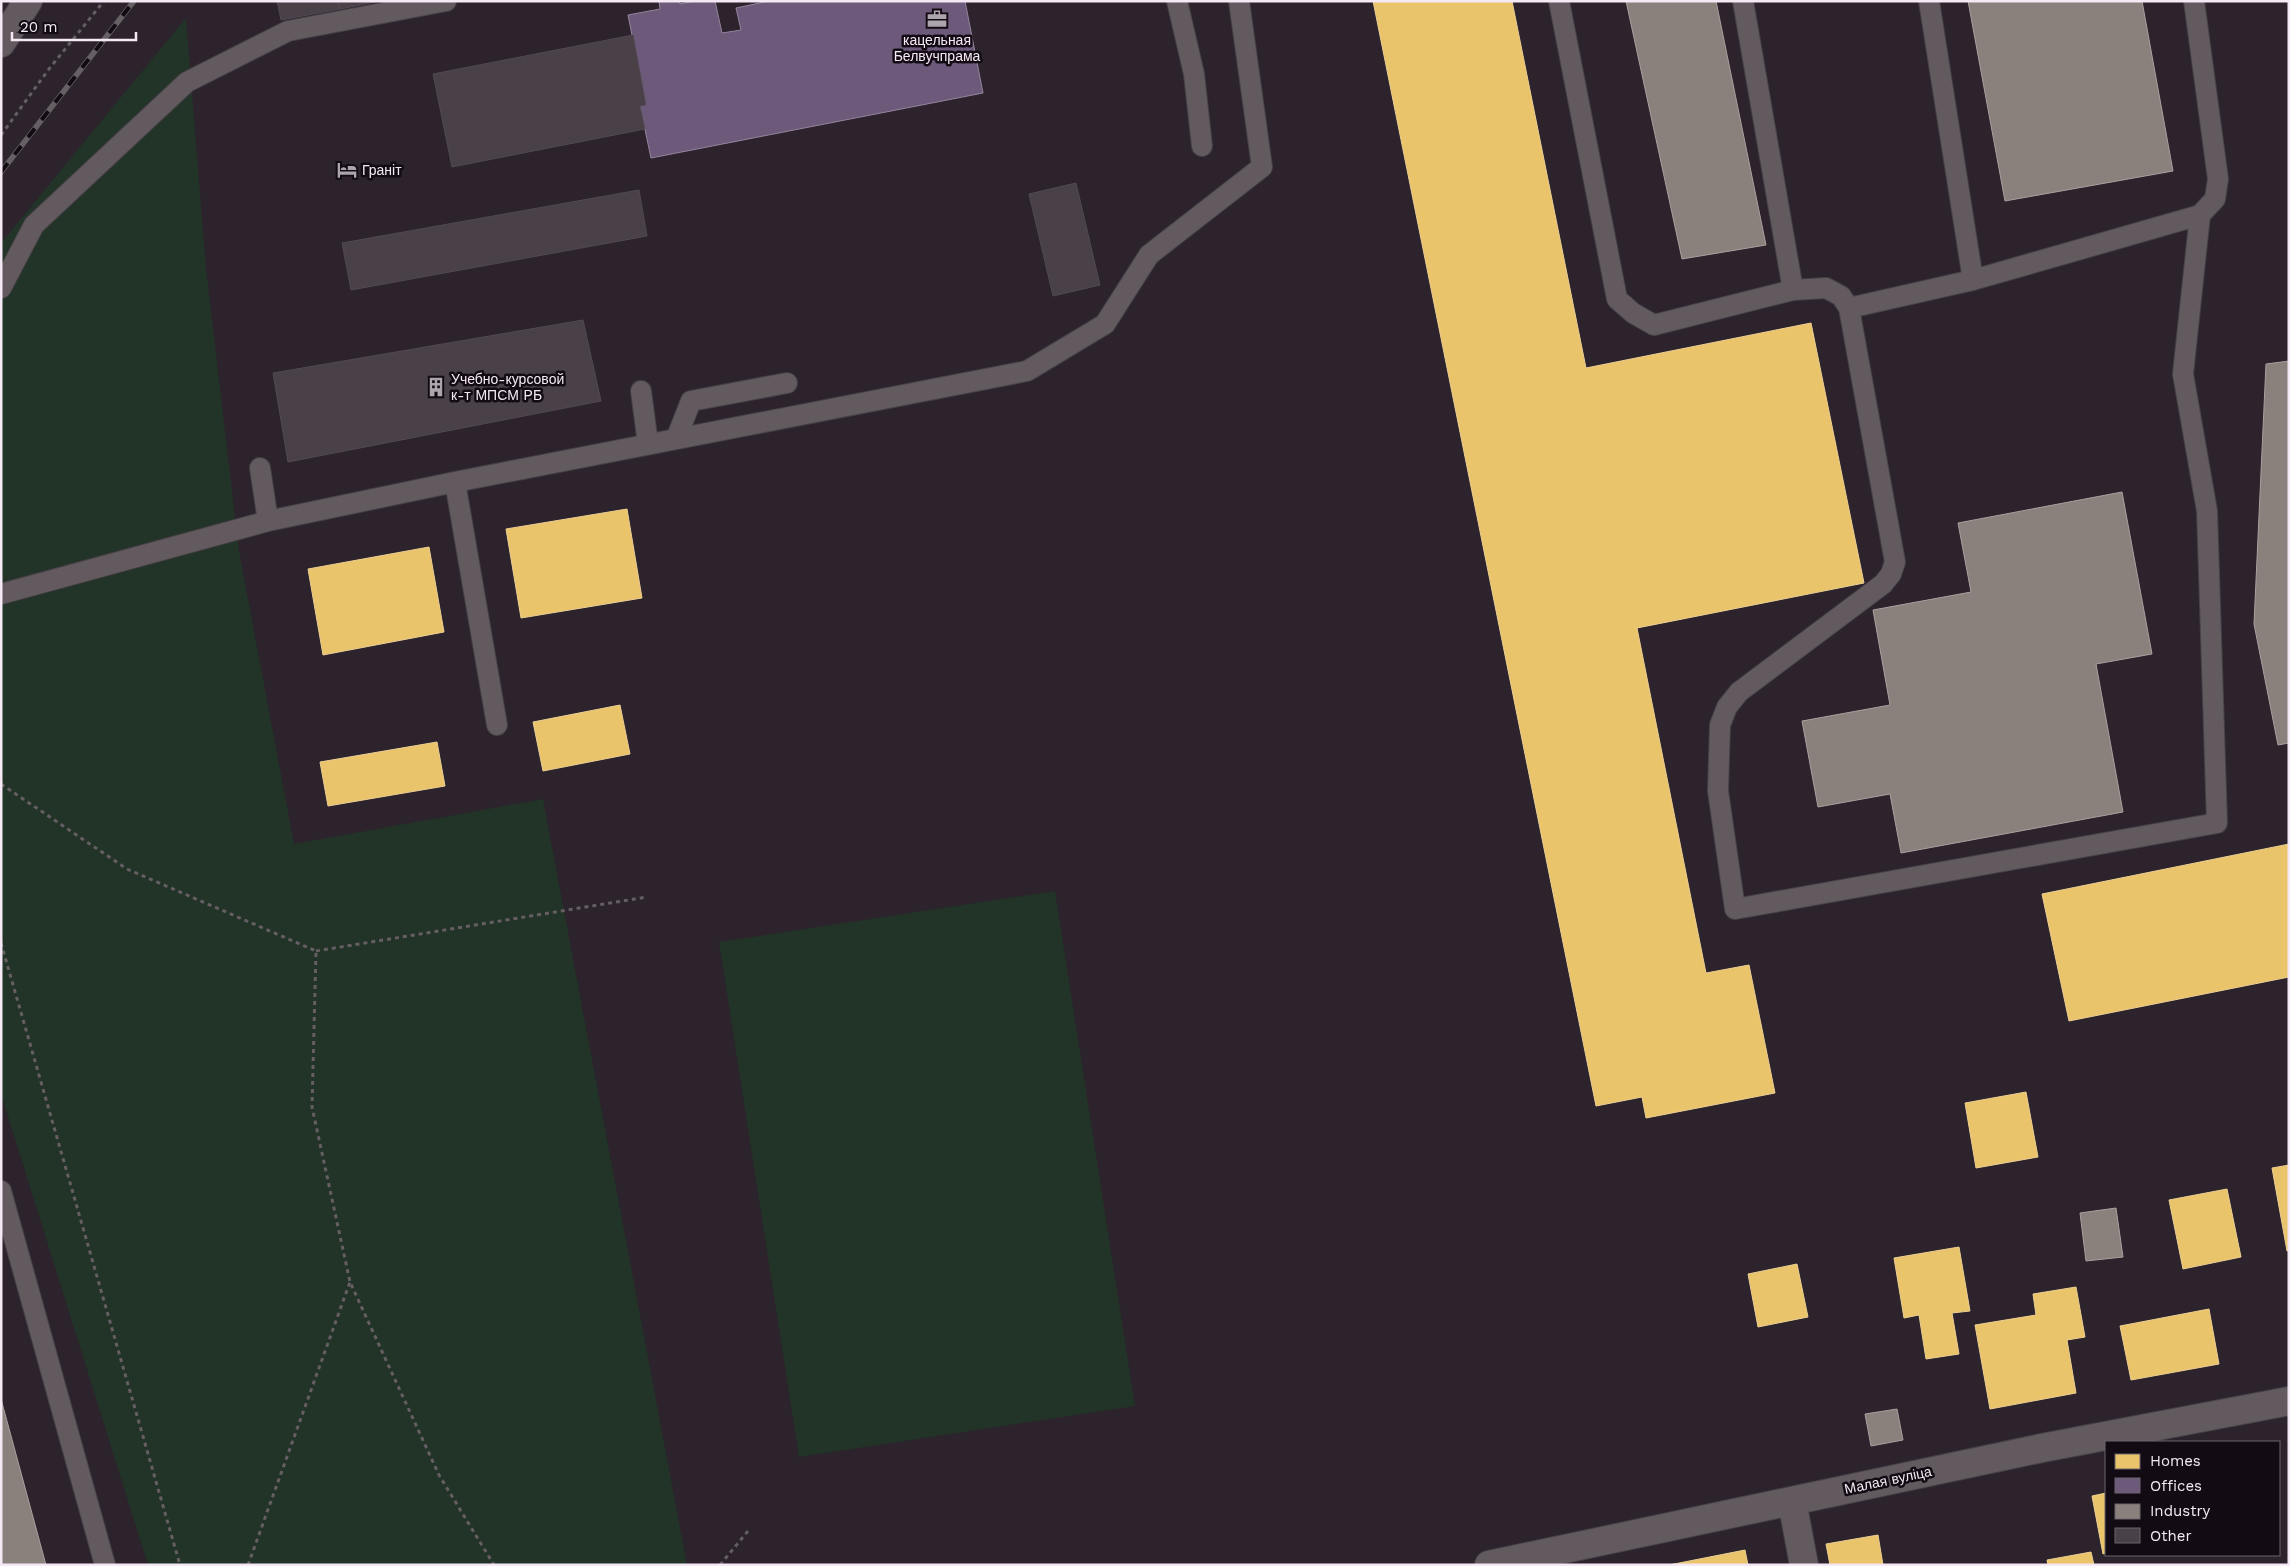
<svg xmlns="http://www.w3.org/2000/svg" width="2290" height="1566" viewBox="0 0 2290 1566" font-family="'Work Sans',sans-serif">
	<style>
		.green { fill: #223328 }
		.homes { fill: #e9c46a; stroke: #eccf93 }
		.offices { fill: #6d597a; stroke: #96849f }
		.industry { fill: #8a817c; stroke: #aaa0a0 }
		.building { fill: #494048; stroke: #524a52 }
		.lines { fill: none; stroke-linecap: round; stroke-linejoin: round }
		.service-casing { stroke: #474047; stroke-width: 22 }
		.minor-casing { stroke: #474047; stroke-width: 30 }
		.tertiary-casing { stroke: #474047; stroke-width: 30 }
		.path { stroke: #655e63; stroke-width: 3; stroke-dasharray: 4 4; stroke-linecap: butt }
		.service { stroke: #625a5e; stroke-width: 20 }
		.minor { stroke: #625a5e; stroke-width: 28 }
		.tertiary { stroke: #625a5e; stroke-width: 28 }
		.rail-casing { stroke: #665f64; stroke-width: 5.5 }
		.rail { stroke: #130b13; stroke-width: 4; stroke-dasharray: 11; stroke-linecap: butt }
		.labels { text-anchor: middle; stroke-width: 5; stroke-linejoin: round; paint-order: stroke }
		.poi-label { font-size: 14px; fill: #f4e9f4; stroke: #130b13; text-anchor: start }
		.street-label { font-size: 14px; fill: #f4e9f4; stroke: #130b13 }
	</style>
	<rect width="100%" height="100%" fill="#2c232c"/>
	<path class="green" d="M186 18 206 268 239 551 294 844 543 799 687 1565H148L1 1094V243Z
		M1055 891 1135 1406 799 1457 719 942Z"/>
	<path class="homes" d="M1373 1H1512L1586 368 1811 323 1864 583 1637 628 1706 973 1749 965 1775 1093 1646 1118 1642 1097 1596 1106Z
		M627 509 642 598 521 618 506 529Z
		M429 547 444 632 323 655 308 569Z
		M620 705 630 754 543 771 533 722Z
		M437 742 445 786 328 806 320 762Z
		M2289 844V977L2069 1021 2042 894Z
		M2026 1092 2038 1157 1976 1168 1965 1103Z
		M2289 1165V1251H2287L2272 1168Z
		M2227 1189 2241 1257 2183 1269 2169 1200Z
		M1959 1247 1970 1311 1952 1313 1959 1354 1926 1359 1919 1315 1904 1318 1894 1258Z
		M1797 1264 1808 1317 1758 1327 1748 1274Z
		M2076 1287 2085 1337 2067 1340 2076 1393 1990 1409 1975 1325 2036 1315 2033 1294Z
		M2209 1309 2219 1364 2131 1380 2120 1326Z
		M2106 1493V1553L2103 1554 2092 1496Z
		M1878 1535 1883 1565H1830L1826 1544Z
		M1745 1550 1748 1565H1669Z
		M2091 1552 2094 1565H2048L2047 1560Z"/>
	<path class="offices" d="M659 1H679L680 4 695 1H715L722 33 741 30 736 8 769 1H965L983 93 651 158 640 106 646 105 628 15 660 9Z"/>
	<path class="industry" d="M1626 1H1716L1766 245 1682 259Z
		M1968 1H2142L2173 171 2005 201Z
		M2289 361V743L2278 745 2254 624 2266 364Z
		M2122 492 2152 654 2096 664 2123 812 1901 853 1890 794 1818 807 1802 721 1890 705 1873 610 1971 592 1958 523Z
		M2116 1208 2123 1257 2086 1261 2080 1213Z
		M1 1399 46 1565H1Z
		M1897 1409 1903 1440 1871 1446 1865 1414Z"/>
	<path class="building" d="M277 1H338L340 9 281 20Z
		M338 1H380L340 9Z
		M633 35 646 105 640 106 645 129 452 167 433 74Z
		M1076 183 1100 285 1053 296 1029 194Z
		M639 190 647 236 351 290 342 243Z
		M583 320 601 401 288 462 273 373Z"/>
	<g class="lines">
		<defs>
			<path id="service" d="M1177 1 1194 74 1202 146
				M1559 1 1617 299 1633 313 1654 325 1793 290 1826 288 1841 296 1849 308 1895 562 1891 574 1883 584 1739 692 1727 707 1720 725 1718 791 1735 909 2217 823 2207 511 2183 374 2200 215
				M1743 1 1793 290
				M1929 1 1973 280
				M1 288 34 225 187 82 288 31 446 1
				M1849 308 1973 280 2200 215 2215 199 2218 179 2194 1
				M641 391 648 444
				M676 439 691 401 787 383
				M260 468 268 521
				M455 482 497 725
				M1 594 268 521 455 482 1027 371 1105 324 1149 255 1262 167 1239 1
				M1 1191 105 1565"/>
			<path id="minor" d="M1792 1501 1804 1565
				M1489 1565 2042 1448 2289 1401"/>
			<path id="tertiary" d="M1 43 28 1"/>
		</defs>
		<use href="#service" class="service-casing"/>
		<use href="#minor" class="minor-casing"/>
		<use href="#tertiary" class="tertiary-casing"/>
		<path class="path" d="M1 135 49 69 104 1
			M1 784 127 869 316 951 312 1107 350 1282 439 1475 494 1565
			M1 943 180 1565
			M316 951 647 897
			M248 1565 350 1282
			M720 1565 748 1531"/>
		<use href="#service" class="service"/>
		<use href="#minor" class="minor"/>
		<use href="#tertiary" class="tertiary"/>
		<defs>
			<path id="rail" d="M1 172 134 1"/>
		</defs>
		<use href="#rail" class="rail-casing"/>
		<use href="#rail" class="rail"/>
	</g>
	<defs>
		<symbol id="office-bare" viewBox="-9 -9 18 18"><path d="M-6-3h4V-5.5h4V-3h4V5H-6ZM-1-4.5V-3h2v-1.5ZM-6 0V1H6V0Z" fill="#aea4ae" stroke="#130b13" stroke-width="2.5" paint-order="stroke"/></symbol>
		<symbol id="hotel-bare" viewBox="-9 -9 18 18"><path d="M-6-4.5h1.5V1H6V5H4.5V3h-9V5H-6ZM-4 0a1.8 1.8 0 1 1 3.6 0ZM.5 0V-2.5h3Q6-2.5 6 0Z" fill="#aea4ae" stroke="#130b13" stroke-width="2.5" paint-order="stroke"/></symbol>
		<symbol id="building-bare" viewBox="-9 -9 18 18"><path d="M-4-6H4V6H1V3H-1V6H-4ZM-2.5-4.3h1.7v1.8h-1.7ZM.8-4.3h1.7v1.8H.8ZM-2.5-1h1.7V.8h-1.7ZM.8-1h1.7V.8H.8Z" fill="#aea4ae" stroke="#130b13" stroke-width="2.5" paint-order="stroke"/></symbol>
	</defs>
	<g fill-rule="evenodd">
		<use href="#office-bare" x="923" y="5" width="28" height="28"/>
		<use href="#hotel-bare" x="333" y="156" width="28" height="28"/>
		<use href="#building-bare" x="422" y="373" width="28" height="28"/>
	</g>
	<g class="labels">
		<g class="poi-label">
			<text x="937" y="45" text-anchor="middle">кацельная<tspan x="937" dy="16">Белвучпрама</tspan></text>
			<text x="362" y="175">Граніт</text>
			<text x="451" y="384">Учебно-курсовой<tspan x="451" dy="16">к-т МПСМ РБ</tspan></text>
		</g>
		<g class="street-label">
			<text transform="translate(1888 1480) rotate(-12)" y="5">Малая вуліца</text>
		</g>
	</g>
	<rect width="2290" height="1566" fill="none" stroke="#f4e9f4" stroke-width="5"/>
	<rect x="2105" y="1441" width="175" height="115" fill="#130b13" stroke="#6d646d"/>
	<rect x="2115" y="1454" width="25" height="15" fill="#e9c46a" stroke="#6d646d"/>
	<text x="2150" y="1466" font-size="15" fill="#f4e9f4">Homes</text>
	<rect x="2115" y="1478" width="25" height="15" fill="#6d597a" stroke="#6d646d"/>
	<text x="2150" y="1491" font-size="15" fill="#f4e9f4">Offices</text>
	<rect x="2115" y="1504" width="25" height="15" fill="#8a817c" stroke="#6d646d"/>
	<text x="2150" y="1516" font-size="15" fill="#f4e9f4">Industry</text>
	<rect x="2115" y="1528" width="25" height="15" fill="#494048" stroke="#6d646d"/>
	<text x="2150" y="1541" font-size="15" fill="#f4e9f4">Other</text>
	<path d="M12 32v8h124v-8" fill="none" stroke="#f4e9f4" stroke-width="2.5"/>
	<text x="20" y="32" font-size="15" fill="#f4e9f4" stroke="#130b13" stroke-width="4" paint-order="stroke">20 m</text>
</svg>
